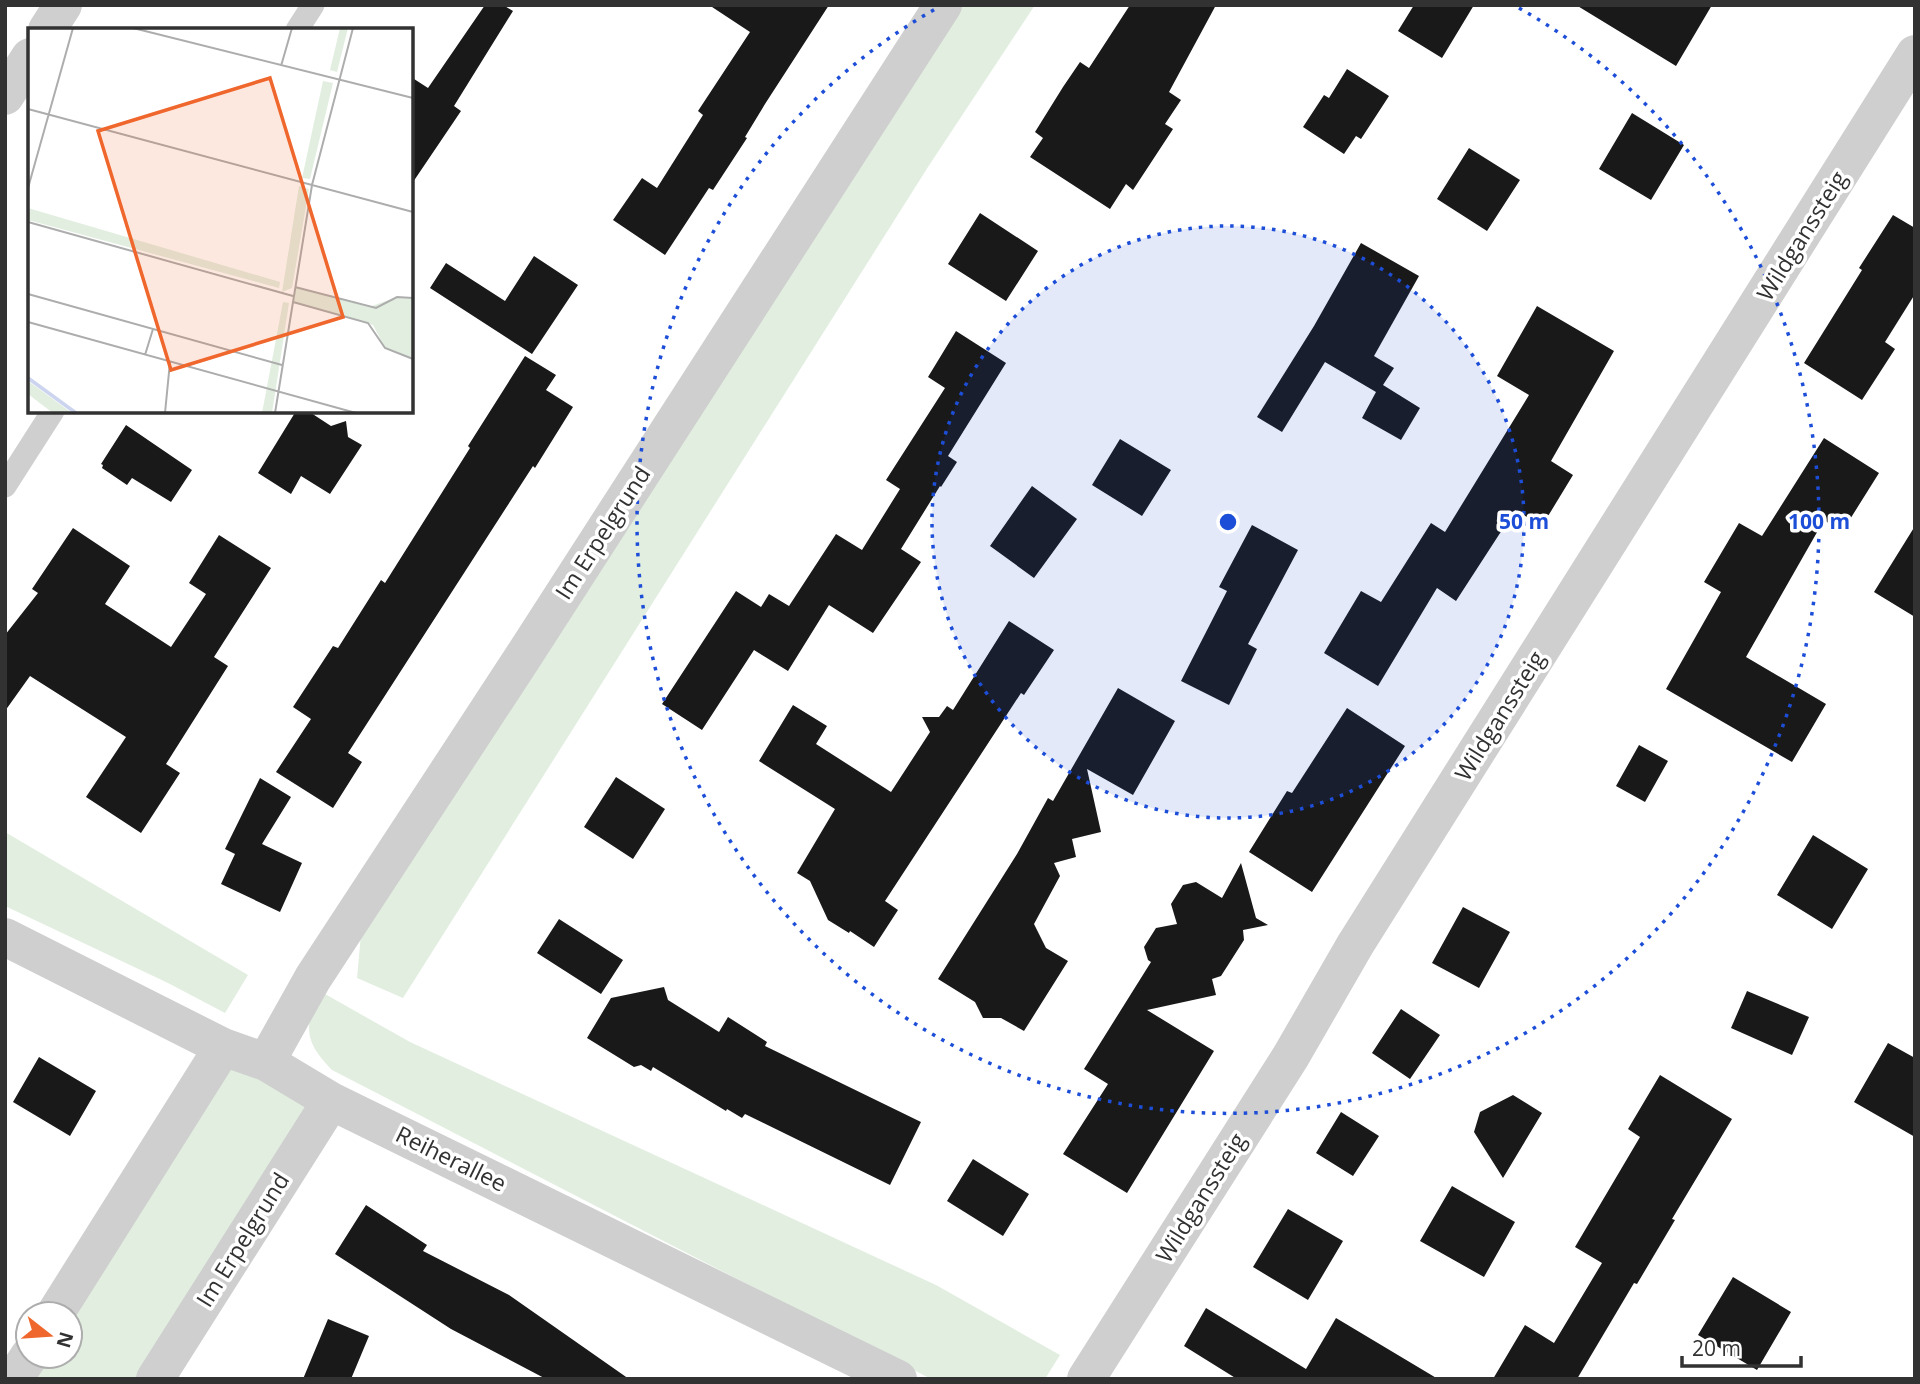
<svg xmlns="http://www.w3.org/2000/svg" width="1920" height="1384" viewBox="0 0 1920 1384" font-family="'Open Sans',sans-serif">
	<style>
		.green { fill: #e2efe0 }
		.building { fill: #191919 }
		.lines { fill: none; stroke-linecap: round; stroke-linejoin: round }
		.service { stroke: #cfcfcf; stroke-width: 23 }
		.minor { stroke: #cfcfcf; stroke-width: 38 }
		.ring { fill: none; stroke: #1d4ed8; stroke-width: 3.5; stroke-dasharray: 3.5 7 }
		.labels { text-anchor: middle; stroke-width: 7; stroke-linejoin: round; paint-order: stroke }
		.street-label { font-size: 23px; fill: #323232; stroke: #fff }
		.inset-river { fill: none; stroke: #ccd4ef; stroke-width: 3.5 }
		.inset-road { fill: none; stroke: #adadad; stroke-width: 2 }
		.view { fill: #f0672d; fill-opacity: 0.15; stroke: #f0672d; stroke-width: 3.5 }
		.inset-edge { fill: none; stroke: #323232; stroke-width: 3.5 }
		.centre { fill: #1d4ed8; stroke: #fff; stroke-width: 3.5 }
		.ring-label { font-size: 21px; text-anchor: middle; font-weight: bold; fill: #1d4ed8; stroke: #fff; stroke-width: 7; stroke-linejoin: round; paint-order: stroke }
	</style>
	<rect width="100%" height="100%" fill="#fff"/>
	<path class="green" d="M960 5H1035L928 167 403 998 357 978 361 934Z
		M5 832 248 975 225 1013 168 983 5 906Z
		M325 994 410 1042 936 1285 1060 1355 1045 1379H931L332 1070C319 1056 305 1041 310 1019 312 1011 320 1001 325 994Z
		M223 1047 331 1101 155 1379H14L29 1356H70V1314Z"/>
	<path class="building" d="M485 5H503L513 11 454 106 461 111 411 185V77L428 88Z
		M709 5H829L765 104 745 137 747 138 713 190 709 188 665 255 613 220 642 178 657 188 703 115 698 111 750 32Z
		M1130 5H1216L1169 92 1181 100 1165 124 1173 129 1133 190 1126 184 1110 209 1030 157 1043 138 1035 132 1063 87 1080 62 1089 68Z
		M1414 5H1474L1442 58 1398 31Z
		M1576 5H1712L1676 66Z
		M1347 69 1389 96 1361 139 1356 136 1344 154 1303 127 1324 95 1329 98Z
		M1632 113 1684 145 1651 200 1599 169Z
		M1469 148 1520 180 1487 231 1437 199Z
		M980 213 1038 251 1006 301 948 264Z
		M1893 215 1915 228V294L1885 342 1895 349 1862 400 1804 363 1862 270 1859 268Z
		M1361 243 1419 276 1374 356 1394 368 1383 385 1420 408 1401 440 1362 418 1376 392 1325 362 1282 432 1257 417 1314 326Z
		M534 256 578 285 532 354 430 288 446 263 505 301Z
		M1537 306 1614 351 1551 461 1573 475 1542 526 1515 510 1456 601 1437 588 1378 686 1324 653 1361 591 1381 602 1431 523 1445 532 1529 395 1497 376Z
		M956 331 1006 363 948 456 957 462 941 487 940 486 901 549 921 562 873 633 829 605 788 671 754 650 702 730 662 704 736 591 761 607 769 594 789 606 836 534 862 550 900 489 886 480 945 388 928 377Z
		M525 356 556 375 546 390 573 407 535 468 533 466 348 753 362 762 333 808 276 772 311 719 293 707 333 646 338 648 381 580 385 583 470 448 468 446Z
		M296 411H308L331 426 346 421 348 437 362 445 330 494 301 476 291 494 258 473Z
		M126 425 192 470 171 502 132 478 127 485 102 468 103 465 101 464Z
		M1824 438 1879 473 1842 532 1824 520 1746 657 1826 704 1792 762 1666 689 1721 592 1704 582 1739 523 1762 536Z
		M1120 439 1171 470 1142 516 1092 485Z
		M1032 486 1077 519 1034 578 990 546Z
		M1252 525 1298 550 1248 644 1257 649 1229 705 1181 681 1227 591 1219 587Z
		M1915 526V617L1874 592Z
		M73 528 130 566 105 604 171 647 206 594 189 583 219 535 271 568 214 657 228 666 166 764 180 773 141 833 86 797 126 737 30 676 5 711V635L38 593 32 589Z
		M1009 621 1054 650 1024 695 1021 693 885 901 898 910 874 947 850 931 849 933 828 920 810 881 797 873 835 809 759 761 793 705 827 726 816 744 891 792 930 732 922 717H939L947 706 953 710Z
		M1118 688 1175 721 1133 795 1087 769 1101 832 1072 839 1076 857 1054 863 1060 876 1034 924 1046 948 1068 961 1024 1031 1001 1018H983L975 1002 938 979 1017 854 1048 798 1053 801Z
		M1347 708 1405 746 1312 892 1249 852 1287 791 1292 793Z
		M1639 745 1668 761 1645 802 1616 786Z
		M616 777 665 809 633 859 584 827Z
		M260 778 291 797 262 844 302 863 280 912 221 884 235 854 225 849Z
		M1813 835 1868 869 1832 929 1777 895Z
		M1241 863 1256 918 1268 925 1243 930 1244 940 1221 976 1212 979 1216 995 1147 1010 1214 1051 1127 1193 1063 1154 1108 1084 1084 1069 1151 962 1148 960 1144 947 1156 928 1177 924 1171 904 1183 885 1196 882 1222 898Z
		M1463 907 1510 932 1479 988 1432 963Z
		M559 919 623 960 601 994 537 953Z
		M664 987 668 1000 719 1032 728 1017 767 1042 765 1046 921 1122 890 1185 745 1114 742 1118 727 1109 726 1111 653 1067 651 1071 641 1065 634 1067 587 1038 611 998Z
		M1747 991 1809 1017 1792 1055 1731 1028Z
		M1401 1009 1440 1035 1410 1079 1372 1053Z
		M1888 1043 1915 1058V1137L1854 1102Z
		M39 1057 96 1091 70 1136 13 1102Z
		M1660 1075 1732 1119 1672 1219 1675 1220 1637 1284 1634 1283 1577 1379H1493L1525 1325 1554 1343 1602 1263 1575 1247 1640 1137 1628 1129Z
		M1513 1095 1542 1113 1503 1178 1474 1132 1480 1112Z
		M1341 1112 1379 1136 1353 1176 1316 1153Z
		M973 1159 1029 1194 1003 1236 947 1201Z
		M1452 1186 1515 1222 1484 1277 1420 1241Z
		M366 1205 427 1245 423 1251 509 1295 629 1379H546L451 1329 335 1254Z
		M1288 1209 1343 1241 1308 1300 1253 1267Z
		M1733 1277 1791 1312 1757 1370 1698 1335Z
		M1206 1308 1306 1369 1336 1318 1438 1379H1237L1184 1346Z
		M328 1319 369 1336 351 1379H303Z"/>
	<g class="lines">
		<path class="service" d="M297 30 313 5
			M5 486 53 411"/>
		<path class="minor" d="M47 30 63 5
			M5 96 30 57
			M5 937 223 1047 266 1062 331 1101 898 1379
			M266 1062 313 978 523 657 943 5
			M55 1314 223 1047
			M14 1379 29 1356
			M155 1379 331 1101
			M1086 1379 1291 1056 1355 945 1915 54"/>
	</g>
	<circle cx="1228" cy="522" r="296" fill="#1d4ed8" fill-opacity=".12"/>
	<g class="ring">
		<circle cx="1228" cy="522" r="296"/>
		<path d="M1519 8A591 591 0 1 1 937 8"/>
	</g>
	<g class="labels">
		<g class="street-label">
			<text transform="translate(1802 236) rotate(-58)" y="8">Wildganssteig</text>
			<text transform="translate(603 533) rotate(-57)" y="8">Im Erpelgrund</text>
			<text transform="translate(1500 716) rotate(-58)" y="8">Wildganssteig</text>
			<text transform="translate(451 1159) rotate(26)" y="8">Reiherallee</text>
			<text transform="translate(1201 1198) rotate(-58)" y="8">Wildganssteig</text>
			<text transform="translate(243 1240) rotate(-58)" y="8">Im Erpelgrund</text>
		</g>
	</g>
	<g transform="translate(28 28)">
		<rect width="385" height="385" fill="#fff"/>
		<path d="M312 0H320L309 44 302 42ZM295 53 305 55 282 151 274 150ZM271 158 281 161 264 260 254 264ZM0 180 252 254 251 260 0 192ZM267 259 341 279 369 269 385 270V331L357 320 345 297 265 274ZM255 274 261 275 244 385H234ZM0 353 7 358 44 385H25L13 376 0 366Z" fill="#e2efe0"/>
		<path class="inset-river" d="M0 350 48 385"/>
		<path class="inset-road" d="M105 0 385 70M253 38 264 0M0 81 385 184M0 160 45 0M0 194 265 268M267 259 348 280 369 269 385 270M0 266 254 337M265 274 340 295 357 320 385 331M0 294 328 385M117 327 125 301M137 385 142 334M247 385 284 157 325 0"/>
		<path class="view" d="M242 50 315 289 143 342 70 103Z"/>
		<rect width="385" height="385" class="inset-edge"/>
	</g>
	<circle cx="1228" cy="522" r="10" class="centre"/>
	<g class="ring-label">
		<text x="1524" y="529">50 m</text>
		<text x="1819" y="529">100 m</text>
	</g>
	<rect width="1920" height="1384" fill="none" stroke="#323232" stroke-width="14"/>
	<g transform="translate(49 1335) rotate(107)"><circle r="33" fill="#ffffff" stroke="#adadad" stroke-width="2"/>
	<path d="M0-5L12 26L0 18L-12 26Z" fill="#f0672d"/>
	<text y="-10" font-size="19" font-weight="bold" text-anchor="middle" fill="#323232">N</text>
	</g>
	<path d="M1682 1356v10h119v-10" fill="none" stroke="#323232" stroke-width="3.5"/>
	<text x="1692" y="1356" font-size="21" fill="#323232" stroke="#ffffff" stroke-width="5" paint-order="stroke">20 m</text>
</svg>
